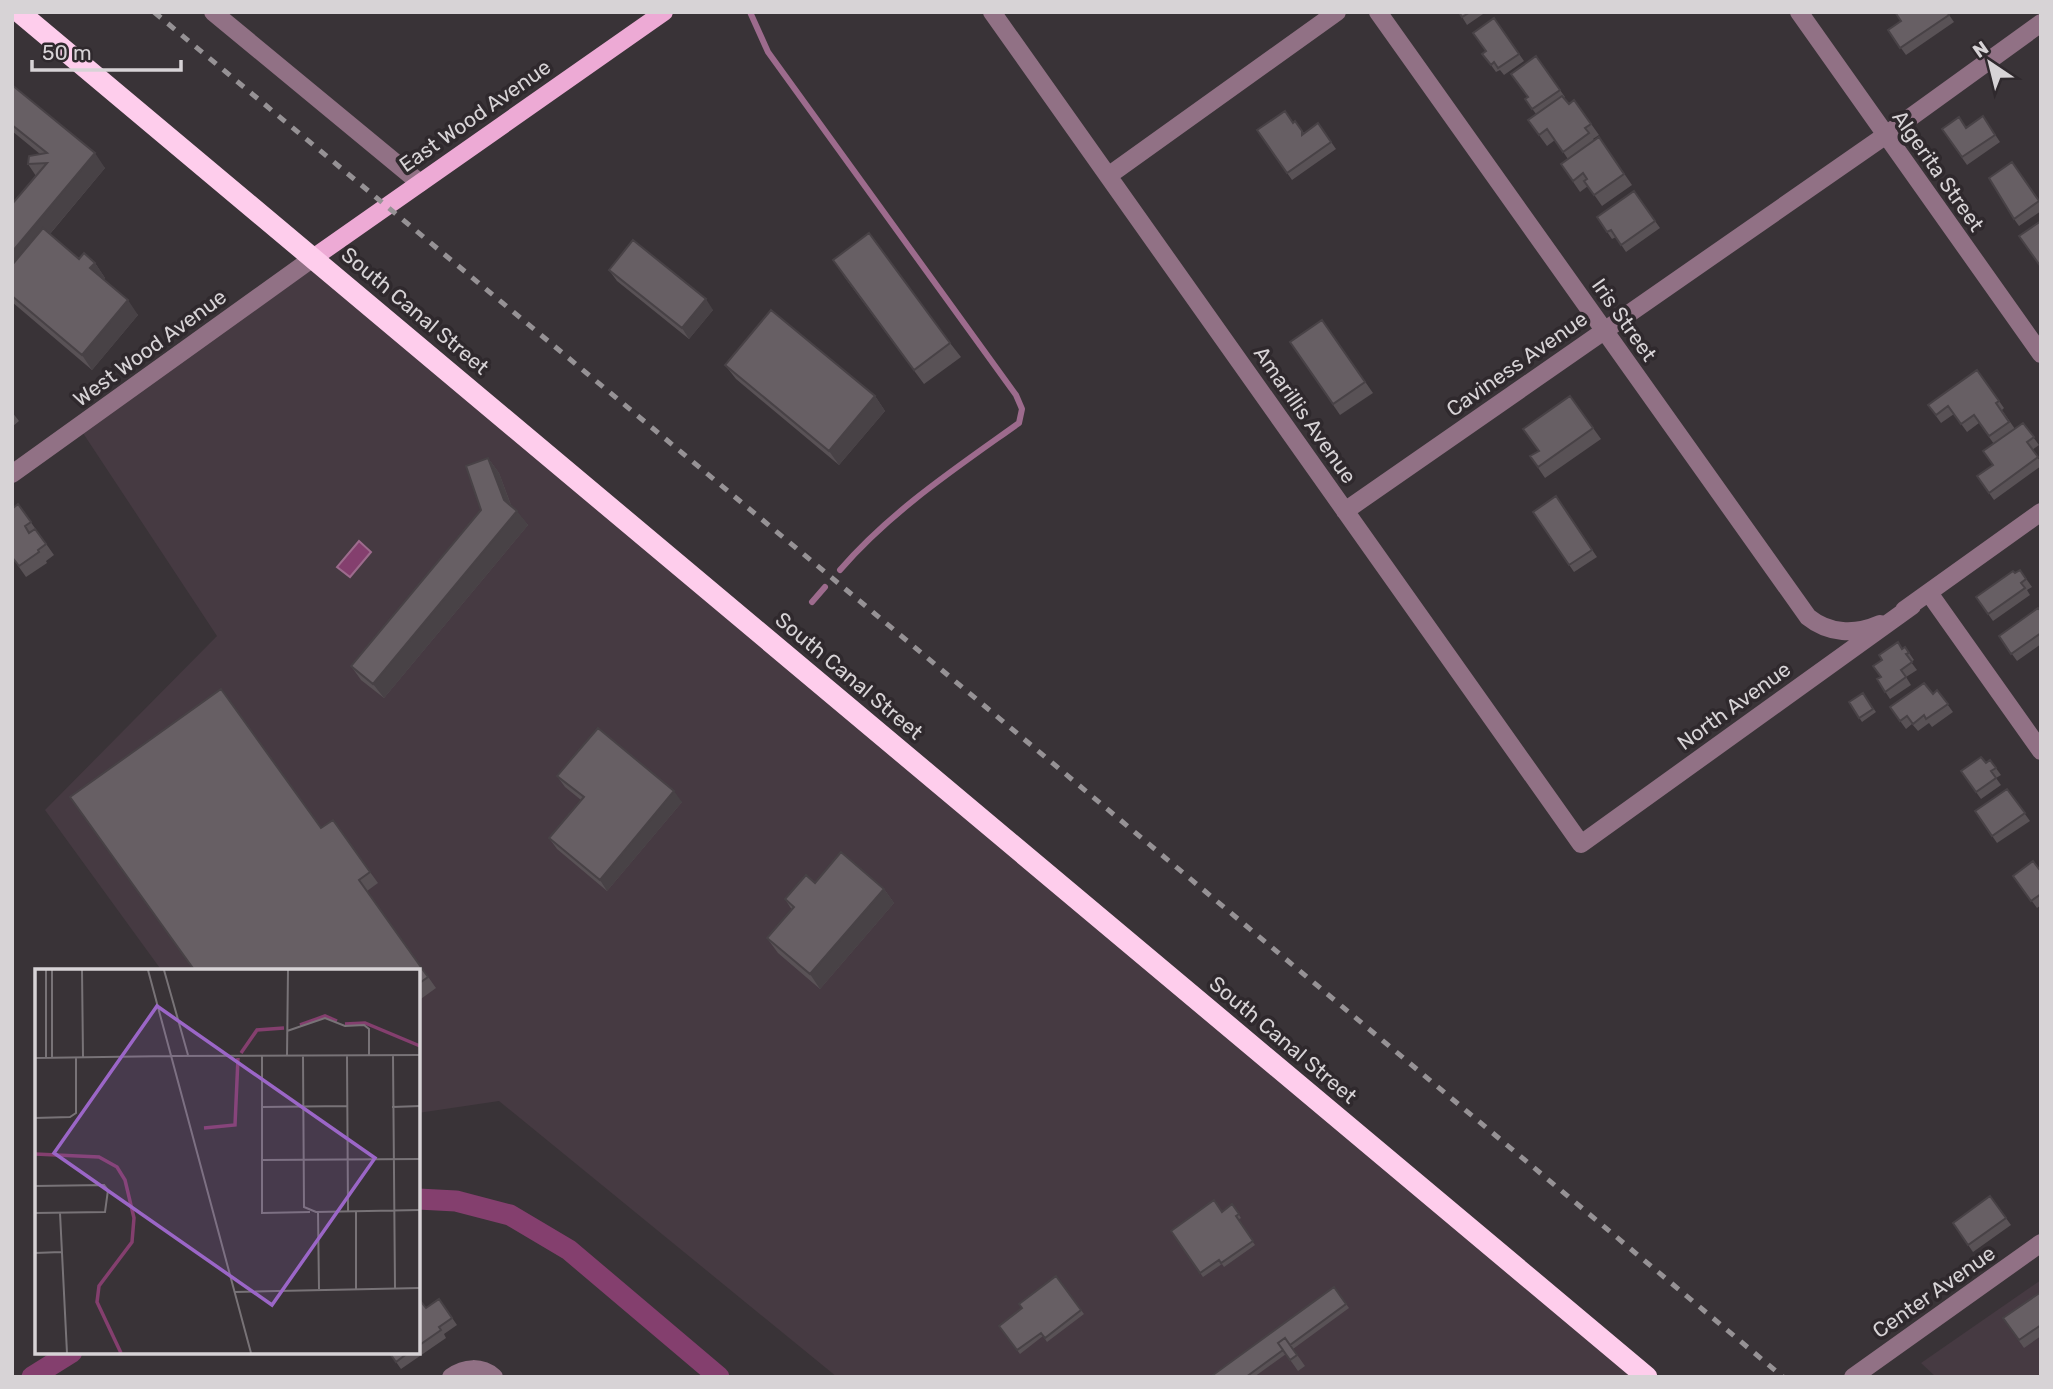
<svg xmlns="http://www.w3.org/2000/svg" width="2053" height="1389" viewBox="0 0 2053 1389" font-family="Rubik,sans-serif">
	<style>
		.built { fill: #463a42 }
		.water { fill: #843f6e; stroke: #9d6b8d; stroke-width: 2 }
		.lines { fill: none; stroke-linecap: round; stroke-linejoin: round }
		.stream { stroke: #9d6b8d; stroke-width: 6 }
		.canal { stroke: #843f6e; stroke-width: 21 }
		.minor { stroke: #917185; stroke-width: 18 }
		.major { stroke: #edaad5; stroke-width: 18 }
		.highway { stroke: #fecdec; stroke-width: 21 }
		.rail { stroke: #969295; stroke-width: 5; stroke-dasharray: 9 9; stroke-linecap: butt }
		.wall { fill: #595256 }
		.shaded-wall { fill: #484246 }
		.building { fill: #675f64; stroke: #484246; stroke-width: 2 }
		.labels { text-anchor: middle; stroke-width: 7; stroke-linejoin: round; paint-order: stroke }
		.street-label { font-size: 21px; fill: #d7d3d6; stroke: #2f292d }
		.inset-river { fill: none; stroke: #843f6e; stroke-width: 3.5 }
		.inset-road { fill: none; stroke: #787377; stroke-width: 2 }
		.view { fill: #9b66c7; fill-opacity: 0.15; stroke: #9b66c7; stroke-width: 3.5 }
		.inset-edge { fill: none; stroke: #d7d3d6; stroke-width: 3.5 }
	</style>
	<rect width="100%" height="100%" fill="#393337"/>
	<path class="built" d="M313 258 1647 1377H837L499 1101 418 1113V971H162L45 810 217 636 79 427Z
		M2041 1280V1377H1936L1921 1363Z"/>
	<path class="water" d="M359 541 371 552 350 577 337 567Z"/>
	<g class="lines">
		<path class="stream" d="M750 12 768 52 1016 395 1022 409 1019 423C956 468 891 511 840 570
			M812 602 825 587"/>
		<path class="canal" d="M418 1199 456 1201 510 1215 569 1250 719 1377
			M32 1377 72 1352"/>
		<path class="minor" d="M213 12 420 183
			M992 12 1581 844 1912 606
			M1378 12 1808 617C1829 634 1855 635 1880 624
			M1799 12 2041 354
			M1108 176 1337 12
			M12 474 313 258
			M1345 511 1886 135 2041 23
			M1929 593 2041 751
			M1904 610 2041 512
			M451 1377C465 1367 481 1366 494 1377
			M1853 1377 2041 1243"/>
		<path class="major" d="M313 258 664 12"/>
		<path class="highway" d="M19 12 1647 1377"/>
		<path class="rail" d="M154 12 868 608 1783 1377"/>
	</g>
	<path class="wall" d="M1459 12H1486L1467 25Z
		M1947 12 1954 22 1906 55 1888 30Z
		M1494 18 1524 61 1504 75 1500 70 1496 72 1488 61 1486 51Z
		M1536 56 1565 97 1564 98 1569 104 1574 100 1599 135 1593 139 1594 140 1599 137 1632 185 1602 206 1588 186 1580 192 1561 164 1568 159 1555 140 1547 146 1528 120 1536 114 1525 99 1528 97Z
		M12 85 105 168 50 234 79 259 95 263 105 278 103 280 138 315 92 370 12 302V204L36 176 28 164 40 154 12 131Z
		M1983 116 2000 142 1967 165 1942 129 1966 127Z
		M1295 121 1304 133 1318 123 1336 149 1292 180 1257 130 1293 123Z
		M2012 162 2041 203V211L2019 226 2014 219Z
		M1634 191 1660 228 1626 252 1616 237 1612 239 1597 217Z
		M609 270 713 310 689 339 617 281Z
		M843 275 950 343 961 357 924 384Z
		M1322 320 1373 393 1340 415 1290 342Z
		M725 365 875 396 885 411 839 465 736 379Z
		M1977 370 2004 408 2002 410 2015 429 1994 444 1979 423 1967 432 1954 414 1941 423 1928 405Z
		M1570 396 1601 439 1545 478 1530 456 1539 451Z
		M12 412 19 421 12 427Z
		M2023 423 2039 445 2032 450 2041 462V466L1994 500 1977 476 1993 465Z
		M488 458 499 473 511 505 528 525 384 698 361 680 351 666 481 510Z
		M1556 496 1597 557 1574 572 1533 512Z
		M18 504 54 555 46 561 47 563 26 577 12 557Z
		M2020 570 2032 587 2027 590 2030 595 1993 621 1976 597Z
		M2041 611V644L2017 661 1999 636Z
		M1905 647 1914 660 1911 662 1917 670 1906 677 1911 685 1890 699 1877 679 1881 677Z
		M1937 690 1953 712 1932 727 1929 723 1918 731 1912 724 1906 729 1890 707 1933 694Z
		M1863 693 1876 712 1862 722 1849 702Z
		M1990 760 2001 775 1996 778 2001 785 1981 799 1961 771 1986 763Z
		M557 776 682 802 607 891 557 849 549 838 581 800 565 787Z
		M2007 789 2030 821 1997 843 1975 811Z
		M321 828 370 872 378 883 367 891 436 988 418 1001V971Z
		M2041 868V905L2037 908 2013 876Z
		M815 883 884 889 894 903 820 989 778 953 767 938 792 910 785 899Z
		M1990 1196 2011 1225 1973 1252 1953 1223Z
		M1232 1204 1241 1218 1238 1220 1255 1245 1224 1267 1222 1264 1203 1277 1171 1231 1222 1212Z
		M1056 1276 1084 1314 1047 1342 1043 1336 1020 1354 999 1326 1022 1308Z
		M1334 1287 1349 1308 1293 1349 1305 1366 1298 1371 1286 1354 1254 1377H1215Z
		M2041 1292V1336L2024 1348 2003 1318Z
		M418 1298 426 1308 444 1306 457 1325 444 1334 446 1338 401 1369 389 1352H418Z"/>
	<path class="shaded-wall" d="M95 153 105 168 12 279V252Z
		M95 263 105 278 101 283 90 268Z
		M706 299 713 310 689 339 682 328Z
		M128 300 138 315 92 370 82 355Z
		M875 396 885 411 839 465 829 451Z
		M488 458 499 473 514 514 504 500Z
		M517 511 528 525 384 698 373 684Z
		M674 791 682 802 607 891 600 880Z
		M884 889 894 903 820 989 810 974Z"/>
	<path class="building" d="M1459 12H1470L1462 17Z
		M1895 12H1947L1949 15 1900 48 1888 30 1901 21Z
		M1494 18 1519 54 1498 68 1494 62 1491 65 1482 54 1486 51 1473 33Z
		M1536 56 1560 90 1532 109 1525 99 1528 97 1511 74Z
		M12 85 95 153 12 252V204L47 163 28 164 29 156 47 153 12 125Z
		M1562 96 1569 104 1574 100 1591 124 1585 128 1589 133 1563 152 1547 129 1539 135 1528 120Z
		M1285 111 1293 123 1295 121 1302 131V135L1318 123 1331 142 1287 173 1257 130Z
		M1983 116 1995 135 1962 157 1942 129 1959 117 1966 128Z
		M1599 137 1624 174 1594 195 1584 181 1587 179 1583 173 1573 181 1561 164Z
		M2012 162 2039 201 2014 219 1989 178Z
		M1634 191 1655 221 1621 245 1611 230 1607 232 1597 217Z
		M2041 221V267L2019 236Z
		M43 228 79 259 84 253 95 263 90 268 128 300 82 355 12 296V265Z
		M869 233 950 343 914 370 833 260Z
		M633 240 706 299 682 328 609 270Z
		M771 310 875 396 829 451 725 365Z
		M1322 320 1365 382 1333 404 1290 342Z
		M1977 370 1999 401 1996 403 2009 422 1989 436 1974 415 1961 424 1948 406 1936 415 1928 405Z
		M1570 396 1593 428 1538 467 1530 456 1539 451 1523 429Z
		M2023 423 2034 437 2027 442 2038 457 1989 493 1977 476 1993 465 1983 451Z
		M488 458 504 500 517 511 373 684 351 666 481 510 466 466Z
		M1556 496 1592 550 1569 565 1533 512Z
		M18 504 31 522 25 526 29 533 35 529 46 544 38 550 39 552 19 566 12 557V509Z
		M2020 570 2026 579 2021 583 2025 588 1988 614 1976 597 2013 571 2015 573Z
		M2038 608 2041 611V633L2011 654 1999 636Z
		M1898 642 1902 649 1905 647 1909 653 1906 654 1912 662 1901 670 1906 677 1885 692 1877 679 1881 677 1873 666 1882 660 1879 655Z
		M1924 683 1933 694 1937 690 1948 704 1926 719 1924 715 1913 724 1907 716 1900 721 1890 707Z
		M221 689 321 828 333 820 370 872 359 880 428 977 418 984V971H195L70 797Z
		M1863 693 1873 709 1859 718 1849 702Z
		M598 728 674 791 600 880 549 838 584 797 557 776Z
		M1981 757 1986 763 1990 760 1996 768 1991 771 1996 778 1976 792 1961 771Z
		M2007 789 2025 813 1992 836 1975 811Z
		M841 852 884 889 810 974 767 938 794 907 785 899 806 875 815 883Z
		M2033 861 2039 869 2041 868V894L2031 901 2013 876Z
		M1990 1196 2006 1218 1968 1245 1953 1223Z
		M1214 1200 1222 1212 1232 1204 1239 1214 1236 1216 1253 1241 1221 1263 1219 1260 1200 1273 1171 1231Z
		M1056 1276 1081 1310 1045 1338 1041 1333 1017 1350 999 1326 1022 1308 1019 1304Z
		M1334 1287 1346 1304 1290 1345 1285 1338 1278 1343 1283 1350 1246 1377H1215L1213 1375Z
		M2041 1292V1325L2019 1340 2003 1318Z
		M418 1298 426 1308 439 1299 452 1318 439 1327 441 1330 418 1346Z
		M1285 1338 1297 1355 1290 1360 1278 1343Z
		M389 1352H409L396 1362Z"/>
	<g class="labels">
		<g class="street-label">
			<text transform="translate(475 116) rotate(-35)" y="7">East Wood Avenue</text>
			<text transform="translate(1938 171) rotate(55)" y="7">Algerita Street</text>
			<text transform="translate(415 311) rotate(40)" y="7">South Canal Street</text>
			<text transform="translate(1624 320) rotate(55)" y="7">Iris Street</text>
			<text transform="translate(150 348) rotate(-36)" y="7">West Wood Avenue</text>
			<text transform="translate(1517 364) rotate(-35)" y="7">Caviness Avenue</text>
			<text transform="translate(1305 415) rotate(55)" y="7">Amarillis Avenue</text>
			<text transform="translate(849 676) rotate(40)" y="7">South Canal Street</text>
			<text transform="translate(1734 706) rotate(-36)" y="7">North Avenue</text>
			<text transform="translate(1283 1040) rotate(40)" y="7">South Canal Street</text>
			<text transform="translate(1934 1292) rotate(-35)" y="7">Center Avenue</text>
		</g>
	</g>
	<g transform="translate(35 969)">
		<rect width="385" height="385" fill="#393337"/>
		<path class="inset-river" d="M310 55 330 54 385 77M265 56 290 47 302 52M206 84 222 61 249 59M169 159 200 156 203 89M0 185 64 188 82 198 90 211 99 249 97 273 64 317 62 333 86 384"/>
		<path class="inset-road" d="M17 1V89M47 1 48 88M113 1 216 384M129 1 153 86M252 62 290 49 310 57 329 56 334 60V86M136 87 385 86M227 87V244L275 243M252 87 253 1M268 87 269 238 281 243 385 241M312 87 313 242M358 87 360 319M0 89 136 87M11 89V1M227 138 312 137M357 138 385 137M0 149 35 148 41 144V88M227 191 385 190M0 217 69 216 73 221 70 243 0 244M321 242V320M283 243 284 320M25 244 32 384M0 284 26 283M200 323 385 319"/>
		<path class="view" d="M122 37 340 189 237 336 19 184Z"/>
		<rect width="385" height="385" class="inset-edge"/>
	</g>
	<rect width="2053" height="1389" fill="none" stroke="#d7d3d6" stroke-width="28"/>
	<g transform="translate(1990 63) rotate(325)" stroke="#2f292d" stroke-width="5" paint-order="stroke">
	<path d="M0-5L12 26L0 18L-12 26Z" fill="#d7d3d6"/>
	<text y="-10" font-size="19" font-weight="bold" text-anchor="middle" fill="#d7d3d6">N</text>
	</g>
	<path d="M32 60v10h149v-10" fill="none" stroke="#d7d3d6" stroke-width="3.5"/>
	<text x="42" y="60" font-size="21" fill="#d7d3d6" stroke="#2f292d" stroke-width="5" paint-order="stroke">50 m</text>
</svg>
